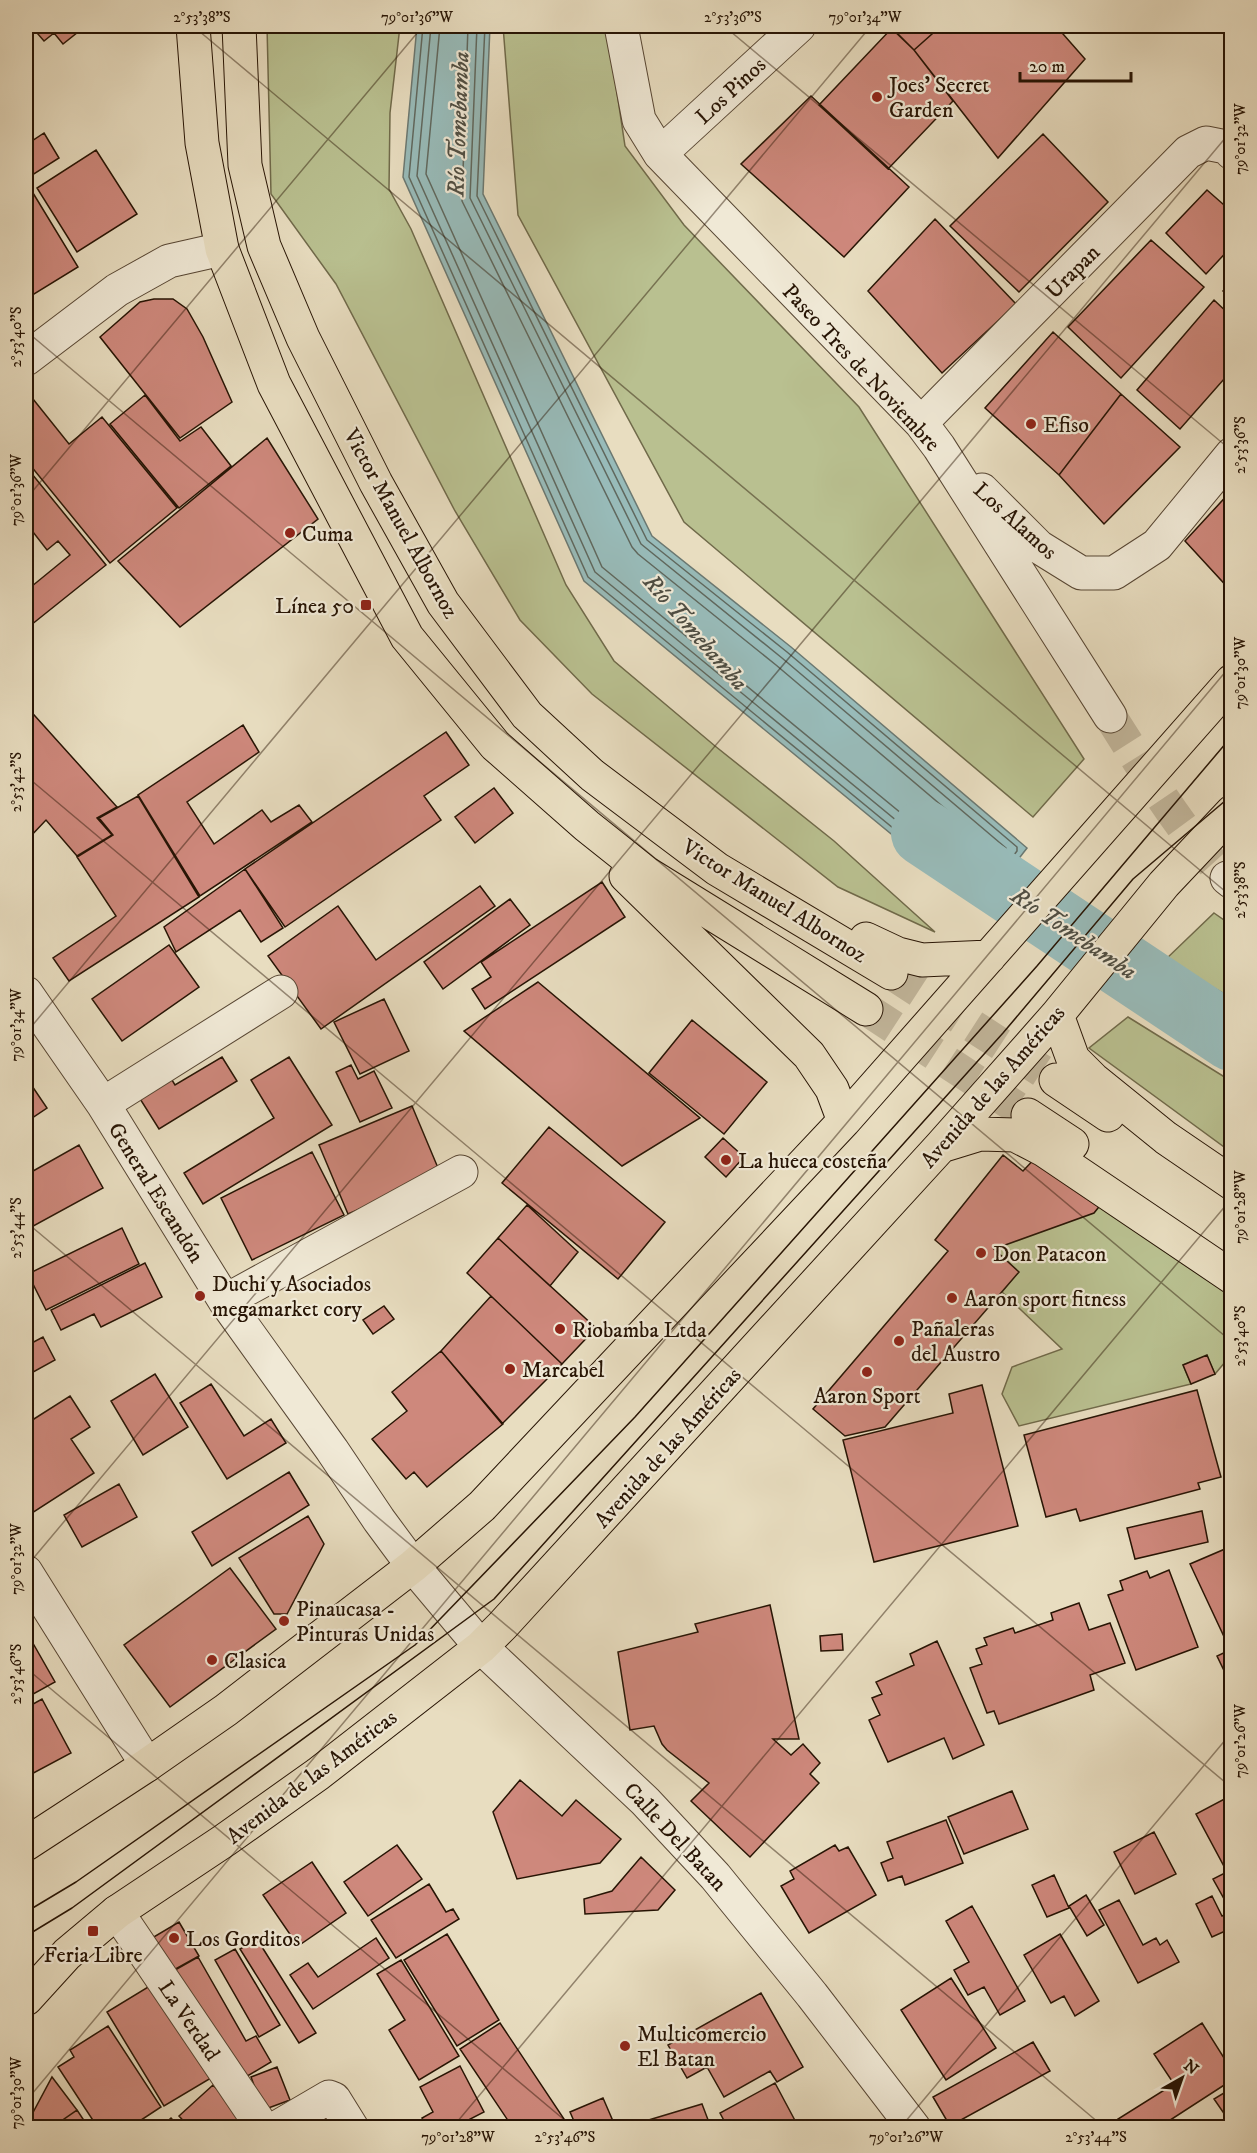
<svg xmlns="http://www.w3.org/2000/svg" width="1257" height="2153" viewBox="0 0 1257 2153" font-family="'IM FELL DW Pica',serif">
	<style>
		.green { fill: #b9c090; stroke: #706a4a; stroke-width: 1.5 }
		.water { fill: #98bbb9; stroke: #6b7871; stroke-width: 1.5 }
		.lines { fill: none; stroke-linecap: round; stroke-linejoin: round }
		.shore { stroke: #60685e; stroke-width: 1.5 }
		.river { stroke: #98bbb9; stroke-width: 66 }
		.building { fill: #ce887c; stroke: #271404; stroke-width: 1.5 }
		.minor-tunnel { stroke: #c1b59a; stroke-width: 33; stroke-dasharray: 33 16; stroke-linecap: butt }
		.major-tunnel { stroke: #c1b59a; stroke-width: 33; stroke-dasharray: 33 16; stroke-linecap: butt }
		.minor-casing { stroke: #574633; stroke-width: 35 }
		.major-casing { stroke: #271404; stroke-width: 35 }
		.minor { stroke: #f0e9d6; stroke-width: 33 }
		.major { stroke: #e8ddc0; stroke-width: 33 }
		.tram { stroke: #271404; stroke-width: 1.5 }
		.ticks { fill: none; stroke: #271404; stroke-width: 1.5; stroke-opacity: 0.45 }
		.poi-dot { fill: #8f2418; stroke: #f0e9d6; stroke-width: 2 }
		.labels { text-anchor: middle; stroke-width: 4.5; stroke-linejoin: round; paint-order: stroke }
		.poi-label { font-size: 22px; fill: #271404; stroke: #f0e9d6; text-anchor: start }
		.street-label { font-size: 22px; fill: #271404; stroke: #f0e9d6 }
		.water-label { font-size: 24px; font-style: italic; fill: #4f4e43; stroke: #f0e9d6 }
		.neatline { fill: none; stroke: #271404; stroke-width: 2 }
		.ticks-label { font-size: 15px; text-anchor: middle; fill: #271404 }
	</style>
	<rect width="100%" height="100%" fill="#e8ddc0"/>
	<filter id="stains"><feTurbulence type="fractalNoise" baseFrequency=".00333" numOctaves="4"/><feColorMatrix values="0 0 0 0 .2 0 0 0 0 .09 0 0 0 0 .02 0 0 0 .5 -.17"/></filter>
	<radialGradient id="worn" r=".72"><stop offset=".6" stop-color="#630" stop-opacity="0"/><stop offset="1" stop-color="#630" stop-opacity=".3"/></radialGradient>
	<path class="green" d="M267 26H400L390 113 389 189 411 229 566 585 614 661 715 746 834 841 935 932 838 887 592 694 520 620 455 511 336 284 271 194Z
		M503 26H607L625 146 684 225 859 407 1084 759 1033 817 684 522 518 215Z
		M1214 913 1231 925V998L1165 960Z
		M1128 1017 1231 1081V1152L1089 1048Z
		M1106 1198 1231 1291V1355L1215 1374 1207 1356 1183 1365 1191 1384 1019 1426 1002 1394 1012 1367 1062 1349 1002 1292 1018 1272 994 1249Z"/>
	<path class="water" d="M417 26H490L483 194 652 536 791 647 1027 848 981 908 584 581 403 177Z
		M1165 960 1231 998V1071L1130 997Z"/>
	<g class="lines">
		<path class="shore" d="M423 26 409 177 588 577 978 898H981L1017 851V847L787 652 647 540 477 196 485 26
			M431 26 417 176 595 572 977 887H980L1007 852 1006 848 782 658 641 544 470 198 477 26
			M440 26 426 174 602 567 975 874H978L994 853V850L776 665 638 554 632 547 462 201 468 26
			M1232 1002H1227L1167 968 1140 995 1232 1064
			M1232 1010 1223 1008 1169 978 1152 994 1153 997 1232 1054
			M1232 1019 1219 1017 1171 989 1165 992 1167 996 1232 1043"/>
		<path class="river" d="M924 833 1232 1038"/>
	</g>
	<path class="building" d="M31 26H80L83 28 63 44 54 33 44 41Z
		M889 26H941L914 50Z
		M941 26H1056L1085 59 998 158 914 50Z
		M892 28 914 50 953 101 888 169 819 105Z
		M811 96 909 187 844 257 741 164Z
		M44 133 59 158 26 179V145Z
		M1043 134 1108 202 1019 292 950 226Z
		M96 150 137 214 77 252 37 188Z
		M1207 190 1232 212V246L1206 274 1166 233Z
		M33 193 78 267 26 299V198Z
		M935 219 1016 304 942 373 868 291Z
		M1151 240 1204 287 1121 378 1068 327Z
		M1232 282V299L1223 291Z
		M154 299H173L187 309 203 337 232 402 180 438 100 337 140 302Z
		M1214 300 1232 317V370L1180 429 1137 390Z
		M1053 332 1121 394 1059 475 985 408Z
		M1121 394 1180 447 1104 524 1059 475Z
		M145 395 180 441 201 427 231 466 179 508 110 424Z
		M33 399 69 444 102 417 177 508 110 563 26 460V405Z
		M267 438 318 519 180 627 118 561Z
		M32 474 106 565 26 629V591L70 555 58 541 47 550 26 523V479Z
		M1232 490V592L1185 541Z
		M26 706 117 807 97 818 112 835 77 856 46 820 26 841Z
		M243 725 259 752 187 802 214 844 262 810 271 822 299 805 312 822 200 896 138 795Z
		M446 732 469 765 424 796 441 820 285 927 245 869Z
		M494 788 513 813 475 843 455 817Z
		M138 796 199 897 69 981 53 958 116 916 77 857 113 835 99 818Z
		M245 869 283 928 261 942 240 910 176 952 164 927Z
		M602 882 625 917 485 1009 472 989 491 977 481 962Z
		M480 886 495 906 321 1029 268 956 338 906 376 960Z
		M510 899 530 925 443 989 424 962Z
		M169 945 199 987 122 1041 92 999Z
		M538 982 700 1118 622 1166 464 1031Z
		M384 999 409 1051 360 1074 334 1022Z
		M692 1020 767 1082 724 1134 649 1073Z
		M222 1057 237 1081 159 1129 137 1094 169 1075 175 1085Z
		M289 1057 332 1125 203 1204 184 1173 274 1118 251 1080Z
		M351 1065 358 1079 374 1071 392 1108 360 1122 336 1072Z
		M28 1080 47 1108 26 1122V1082Z
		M412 1106 441 1175 348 1214 319 1145Z
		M549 1127 665 1222 618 1279 502 1183Z
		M723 1138 744 1157 726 1177 705 1157Z
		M79 1145 103 1188 26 1230V1175Z
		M312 1152 344 1215 252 1260 221 1198Z
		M1039 1154 1106 1198 1094 1213 994 1249 1019 1272 885 1427 845 1436 813 1409 948 1251 935 1240 1003 1155 1023 1171Z
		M527 1205 578 1252 550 1286 498 1238Z
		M122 1228 139 1264 46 1310 28 1274Z
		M498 1238 596 1328 562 1364 467 1273Z
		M145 1263 162 1297 101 1327 94 1314 61 1330 51 1310Z
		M491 1296 562 1364 502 1424 441 1351Z
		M384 1306 394 1319 373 1334 363 1320Z
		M43 1337 55 1360 26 1376V1346Z
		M441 1351 503 1424 427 1487 414 1472 406 1479 372 1439 407 1411 392 1392Z
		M1207 1355 1215 1374 1191 1384 1183 1365Z
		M155 1374 188 1427 143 1455 111 1401Z
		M211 1384 244 1436 271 1419 286 1443 227 1479 180 1403Z
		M982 1385 1018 1526 874 1562 843 1440 953 1413 949 1394Z
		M1197 1390 1221 1477 1198 1483 1200 1489 1080 1521 1076 1509 1046 1517 1024 1435Z
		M70 1396 90 1427 71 1439 94 1473 29 1515 26 1509V1424Z
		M289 1472 309 1505 212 1566 192 1532Z
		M119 1484 137 1517 82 1547 64 1515Z
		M1202 1511 1208 1542 1135 1559 1127 1528Z
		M308 1516 324 1544 287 1614H274L239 1558Z
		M1232 1546V1641L1227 1643 1190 1564Z
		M230 1568 276 1629 170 1707 124 1645Z
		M1169 1570 1198 1647 1136 1670 1108 1595 1123 1590 1120 1581 1147 1571 1150 1578Z
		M1079 1603 1089 1630 1110 1623 1125 1663 1090 1675 1094 1690 999 1724 994 1711 987 1713 970 1668 982 1664 976 1649 987 1645 984 1638 1013 1628 1015 1633 1053 1620 1051 1613Z
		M770 1605 799 1739H773L791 1755 803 1744 820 1763 810 1774 819 1783 750 1857 691 1801 709 1783 667 1750 662 1744 654 1726 630 1730 618 1652 698 1632 695 1624Z
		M26 1631 55 1682 26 1698Z
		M842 1634 843 1650 821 1651 820 1636Z
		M937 1641 984 1745 953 1759 944 1738 888 1762 869 1720 880 1715 872 1698 882 1694 876 1682 914 1665 910 1654Z
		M1232 1649V1685H1231L1217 1656Z
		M42 1699 71 1753 26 1777V1708Z
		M520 1780 562 1816 576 1800 621 1839 600 1863 517 1879 493 1812Z
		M1012 1791 1028 1829 964 1854 948 1817Z
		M1232 1795V1913L1213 1879 1227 1872 1196 1814Z
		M946 1820 963 1863 905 1885 902 1876 888 1881 881 1863 893 1858 887 1842Z
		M1154 1832 1176 1874 1135 1894 1114 1852Z
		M397 1845 422 1879 368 1916 344 1882Z
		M835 1845 839 1851 848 1847 876 1895 809 1933 781 1886 794 1879 790 1871Z
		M641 1857 675 1890 658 1910 585 1914 584 1899 612 1891Z
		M312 1862 346 1913 298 1946 263 1895Z
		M1054 1875 1069 1908 1047 1917 1032 1885Z
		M429 1884 446 1912 453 1909 459 1919 396 1958 371 1920Z
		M1086 1895 1104 1925 1087 1936 1069 1906Z
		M1212 1896 1222 1916 1229 1913 1232 1919V1928L1212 1937 1196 1904Z
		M1119 1900 1143 1945 1156 1938 1160 1945 1167 1940 1179 1962 1138 1983 1099 1910Z
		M972 1906 1025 2001 1000 2015 984 1987 968 1995 954 1970 969 1962 946 1921Z
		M179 1922 199 1956 172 1971 152 1938Z
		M447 1934 499 2020 457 2046 404 1960Z
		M1060 1934 1099 2001 1075 2016 1064 1996 1051 2003 1024 1955Z
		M376 1938 389 1958 313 2009 290 1975 308 1963 318 1977Z
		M257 1939 316 2033 299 2043 240 1949Z
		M235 1949 280 2025 259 2037 215 1960Z
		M198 1957 246 2041 256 2036 271 2062 239 2081 175 1970Z
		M401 1960 459 2056 419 2080 389 2030 405 2020 377 1974Z
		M951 1978 996 2048 946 2080 901 2010Z
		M153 1984 211 2078 164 2106 107 2012Z
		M761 1993 803 2067 777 2082 770 2071 724 2097 707 2067 687 2078 668 2045Z
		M500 2023 570 2128H513L460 2049Z
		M1202 2023 1224 2058 1232 2053V2080L1158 2128H1123L1118 2119 1174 2084 1154 2054Z
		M108 2026 161 2107 129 2128H98L58 2067 74 2057 70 2050Z
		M1033 2042 1050 2071 950 2126 933 2097Z
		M460 2066 484 2112 453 2128H428L422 2118 433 2112 420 2087Z
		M277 2067 290 2100 263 2110 251 2077Z
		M52 2077 77 2110 51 2128H27L29 2120Z
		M775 2083 799 2128H728L720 2113Z
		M213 2085 254 2128H190L179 2116Z
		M1232 2088V2125L1214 2099Z
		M603 2098 616 2128H577L570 2112Z
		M702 2104 710 2125 702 2128H622Z
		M77 2110 89 2128H51Z
		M171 2118 180 2128H160Z"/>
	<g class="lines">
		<path class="minor-tunnel" d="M1110 716C1146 772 1179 831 1227 878"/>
		<path class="major-tunnel" d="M891 973 1056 1080
			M866 1009 1028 1115"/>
		<defs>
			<path id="minor" d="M621 26 639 120 660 154 921 423 939 447 1110 716
				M660 154 799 26
				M26 359 117 290 169 261 222 249
				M921 423 1188 152 1206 143 1226 147 1232 153
				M982 490 1039 547 1081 573H1114L1157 545 1232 454
				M1227 878 1232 882
				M26 993 103 1104 225 1301 332 1450 379 1520 413 1566 481 1647 645 1801 715 1876 812 1995 914 2128
				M103 1104 281 992
				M225 1301 461 1172
				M26 1572 147 1765
				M117 1912 263 2128
				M276 2128 329 2097 334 2099 352 2128"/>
			<path id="major" d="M193 26 202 143 222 249 274 384 407 637 495 745 587 826 646 873 866 1009
				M239 26 245 165 264 246 303 338 376 483 443 603 527 715 592 775 717 869 891 973
				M626 876 809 1055 832 1089 844 1121
				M866 939 898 954 922 960 989 957
				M1057 1015 1073 1059 1093 1079 1166 1138 1232 1183
				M1056 1080 1108 1115
				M1028 1115 1072 1144
				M941 1146 980 1134 1015 1135 1044 1150 1232 1277
				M26 1844 147 1765 226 1710 413 1566 482 1506 844 1121 1232 681
				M26 1999 67 1954 117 1912 225 1840 318 1774 481 1647 502 1626 941 1146 1057 1015 1164 884 1232 812"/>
		</defs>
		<use href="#minor" class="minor-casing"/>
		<use href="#major" class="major-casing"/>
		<use href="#minor" class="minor"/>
		<use href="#major" class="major"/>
		<path class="tram" d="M26 1912 76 1882 415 1645 635 1417 1037 966 1232 736
			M26 1936 72 1908 494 1599 1003 1033 1133 879 1232 795"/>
	</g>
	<path class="ticks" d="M193 26 1232 897M724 26 1232 451M26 331 1232 1342M26 499 423 26M26 776 1232 1788M26 1033 871 26M26 1222 1105 2128M26 1567 1232 130M26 1668 574 2128M26 2101 1232 664M26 2113 43 2128M452 2128 1232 1198M900 2128 1232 1732"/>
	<g class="poi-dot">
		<circle cx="877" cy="97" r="6"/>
		<circle cx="1031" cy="424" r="6"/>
		<circle cx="290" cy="533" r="6"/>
		<rect x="360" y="599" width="12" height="12" rx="3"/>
		<circle cx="726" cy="1160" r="6"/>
		<circle cx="981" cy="1253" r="6"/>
		<circle cx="200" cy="1296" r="6"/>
		<circle cx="952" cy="1298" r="6"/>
		<circle cx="560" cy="1329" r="6"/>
		<circle cx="899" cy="1341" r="6"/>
		<circle cx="510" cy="1369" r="6"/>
		<circle cx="867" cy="1372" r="6"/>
		<circle cx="284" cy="1621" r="6"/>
		<circle cx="212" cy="1660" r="6"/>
		<rect x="87" y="1925" width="12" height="12" rx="3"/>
		<circle cx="174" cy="1938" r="6"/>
		<circle cx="625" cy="2046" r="6"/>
	</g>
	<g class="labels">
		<g class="poi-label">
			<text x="889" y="92">Joes' Secret<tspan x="889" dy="25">Garden</tspan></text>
			<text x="1043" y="432">Efiso</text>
			<text x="302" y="541">Cuma</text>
			<text x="354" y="613" text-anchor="end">Línea 50</text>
			<text x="738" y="1168">La hueca costeña</text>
			<text x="993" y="1261">Don Patacon</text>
			<text x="212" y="1291">Duchi y Asociados<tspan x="212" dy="25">megamarket cory</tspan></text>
			<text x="964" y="1306">Aaron sport fitness</text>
			<text x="911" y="1336">Pañaleras<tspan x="911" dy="25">del Austro</tspan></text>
			<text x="572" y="1337">Riobamba Ltda</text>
			<text x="522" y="1377">Marcabel</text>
			<text x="867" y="1403" text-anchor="middle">Aaron Sport</text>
			<text x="296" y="1616">Pinaucasa -<tspan x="296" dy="25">Pinturas Unidas</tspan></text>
			<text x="224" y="1668">Clasica</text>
			<text x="186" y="1946">Los Gorditos</text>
			<text x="93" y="1962" text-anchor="middle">Feria Libre</text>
			<text x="637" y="2041">Multicomercio<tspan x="637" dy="25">El Batan</tspan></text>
		</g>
		<g class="street-label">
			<text transform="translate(730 90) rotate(-43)" y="8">Los Pinos</text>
			<text transform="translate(1072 271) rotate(-45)" y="8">Urapan</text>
			<text transform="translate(862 367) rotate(47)" y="8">Paseo Tres de Noviembre</text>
			<text transform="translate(1016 520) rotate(42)" y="8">Los Alamos</text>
			<text transform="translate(402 523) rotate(61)" y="8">Victor Manuel Albornoz</text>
			<text transform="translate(775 900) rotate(32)" y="8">Victor Manuel Albornoz</text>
			<text transform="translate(992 1086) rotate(-49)" y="8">Avenida de las Américas</text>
			<text transform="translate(157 1192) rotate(58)" y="8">General Escandón</text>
			<text transform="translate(667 1447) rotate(-48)" y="8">Avenida de las Américas</text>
			<text transform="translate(311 1776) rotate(-37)" y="8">Avenida de las Américas</text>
			<text transform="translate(676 1836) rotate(47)" y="8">Calle Del Batan</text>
			<text transform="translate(190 2020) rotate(56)" y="8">La Verdad</text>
		</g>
		<g class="water-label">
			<text transform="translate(458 124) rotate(-88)" y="8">Río Tomebamba</text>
			<text transform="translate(696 632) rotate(49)" y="8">Río Tomebamba</text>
			<text transform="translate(1074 933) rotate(34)" y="8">Río Tomebamba</text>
		</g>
	</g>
	<rect width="1257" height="2153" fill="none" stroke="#e8ddc0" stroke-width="66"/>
	<g transform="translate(1182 2078) rotate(40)" stroke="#f0e9d6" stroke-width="4.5" paint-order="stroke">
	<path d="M0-4.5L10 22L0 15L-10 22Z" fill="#271404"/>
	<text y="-9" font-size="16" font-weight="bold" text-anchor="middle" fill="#271404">N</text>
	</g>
	<path d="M1020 72v9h111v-9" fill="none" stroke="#271404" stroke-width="3"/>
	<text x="1029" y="72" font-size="18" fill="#271404" stroke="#f0e9d6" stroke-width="4.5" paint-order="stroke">20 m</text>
	<rect x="33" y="33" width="1191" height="2087" class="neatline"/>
	<g class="ticks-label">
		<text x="202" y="22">2°53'38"S</text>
		<text x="417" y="22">79°01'36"W</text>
		<text x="733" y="22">2°53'36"S</text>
		<text x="865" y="22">79°01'34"W</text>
		<text transform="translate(1240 139) rotate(-90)" y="5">79°01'32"W</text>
		<text transform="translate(16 337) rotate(-90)" y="5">2°53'40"S</text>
		<text transform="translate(1240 445) rotate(-90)" y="5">2°53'36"S</text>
		<text transform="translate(16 490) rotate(-90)" y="5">79°01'36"W</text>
		<text transform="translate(1240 673) rotate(-90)" y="5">79°01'30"W</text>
		<text transform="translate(16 782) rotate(-90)" y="5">2°53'42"S</text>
		<text transform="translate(1240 890) rotate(-90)" y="5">2°53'38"S</text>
		<text transform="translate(16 1025) rotate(-90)" y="5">79°01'34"W</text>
		<text transform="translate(1240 1207) rotate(-90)" y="5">79°01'28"W</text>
		<text transform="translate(16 1228) rotate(-90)" y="5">2°53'44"S</text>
		<text transform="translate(1240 1336) rotate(-90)" y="5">2°53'40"S</text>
		<text transform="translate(16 1559) rotate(-90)" y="5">79°01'32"W</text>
		<text transform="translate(16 1674) rotate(-90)" y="5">2°53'46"S</text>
		<text transform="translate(1240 1741) rotate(-90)" y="5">79°01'26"W</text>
		<text transform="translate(16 2093) rotate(-90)" y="5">79°01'30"W</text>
		<text x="458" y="2142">79°01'28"W</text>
		<text x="565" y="2142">2°53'46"S</text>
		<text x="906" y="2142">79°01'26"W</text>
		<text x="1096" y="2142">2°53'44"S</text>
	</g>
	<rect width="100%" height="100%" filter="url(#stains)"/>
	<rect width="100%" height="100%" fill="url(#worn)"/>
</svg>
